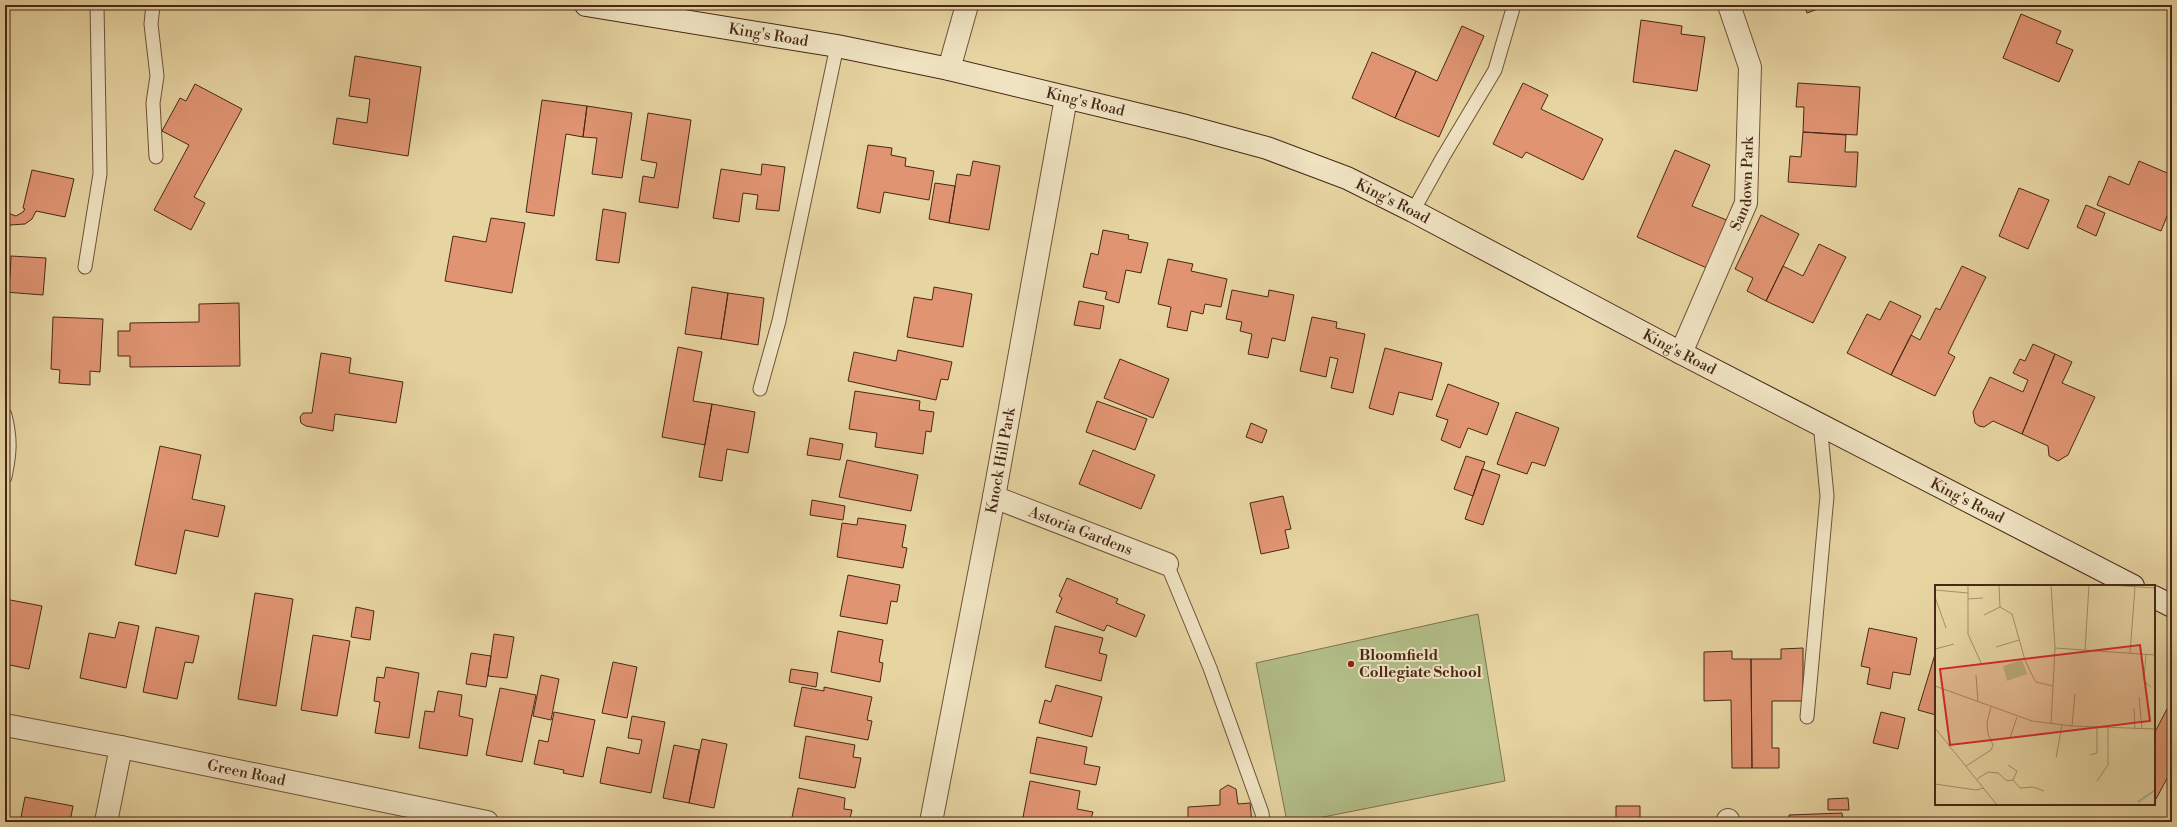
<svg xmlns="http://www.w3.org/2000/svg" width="2177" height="827" viewBox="0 0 2177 827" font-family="'Libre Bodoni',serif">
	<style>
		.green { fill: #b2bd87; stroke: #7e724f }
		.building { fill: #e09472; stroke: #492717 }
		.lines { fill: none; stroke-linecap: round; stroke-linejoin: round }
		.lane-casing { stroke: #70523a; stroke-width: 15 }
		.street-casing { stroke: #70523a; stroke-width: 24 }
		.secondary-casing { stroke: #492717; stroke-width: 24 }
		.lane { stroke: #efe3c2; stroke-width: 13 }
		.street { stroke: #efe3c2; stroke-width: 22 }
		.secondary { stroke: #efe3c2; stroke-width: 22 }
		.poi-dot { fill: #8f2418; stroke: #efe3c2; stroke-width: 1.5 }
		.labels { text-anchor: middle; stroke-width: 4; stroke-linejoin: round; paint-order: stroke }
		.street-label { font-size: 15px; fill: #492717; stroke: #efe3c2 }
		.poi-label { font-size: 15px; font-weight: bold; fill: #492717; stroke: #efe3c2; text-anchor: start }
		.inset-river { fill: none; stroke: #97b9a0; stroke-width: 2 }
		.inset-road { fill: none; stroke: #a78f6a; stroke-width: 1 }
		.view { fill: #d62828; fill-opacity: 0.15; stroke: #d62828; stroke-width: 2 }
		.inset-edge { fill: none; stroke: #492717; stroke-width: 2 }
	</style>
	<rect width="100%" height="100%" fill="#e6d4a1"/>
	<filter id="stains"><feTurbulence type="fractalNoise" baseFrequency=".005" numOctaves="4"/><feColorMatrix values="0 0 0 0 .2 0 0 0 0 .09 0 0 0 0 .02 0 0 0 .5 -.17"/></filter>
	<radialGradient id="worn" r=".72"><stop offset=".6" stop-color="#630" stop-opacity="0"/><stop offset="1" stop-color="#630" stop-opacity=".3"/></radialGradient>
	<path class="green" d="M1478 614 1505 781 1298 822H1287L1256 663Z"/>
	<path class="building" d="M1804 5H1825L1826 6 1807 13Z
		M2021 14 2061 31 2056 43 2073 50 2059 82 2003 58Z
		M1641 20 1682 26 1681 34 1705 37 1697 91 1633 82Z
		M1462 26 1484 36 1439 137 1395 118 1416 71 1437 81Z
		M1372 52 1416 71 1395 118 1352 98Z
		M355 56 421 67 408 156 333 144 337 118 367 123 370 99 349 96Z
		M1523 83 1548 95 1541 109 1603 139 1583 180 1526 152 1522 158 1493 144Z
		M1798 83 1860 87 1857 135 1803 132 1804 107H1796Z
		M195 84 242 109 194 197 205 203 191 230 154 210 189 145 162 131 180 98 186 101Z
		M542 100 587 106 583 137 566 134 554 216 526 212Z
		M587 106 632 113 622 178 592 174 597 138 583 137Z
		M648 113 691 120 678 208 639 202 643 176 654 178 657 163 641 160Z
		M1803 132 1846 135 1845 152H1858L1856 187 1788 182 1790 156 1801 157Z
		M868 145 892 148 891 155 906 158 905 166 934 171 929 200 884 192 880 213 857 208Z
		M1675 150 1710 165 1692 206 1729 221 1709 269 1637 237Z
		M973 161 1000 166 989 230 949 223 957 174 970 176Z
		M2139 161 2172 175V204L2161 231 2097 205 2109 176 2129 185Z
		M762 164 785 167 779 211 756 209 758 195 743 193 739 222 713 218 721 169 761 175Z
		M32 170 74 179 65 217 36 211 32 219 25 224 10 225 5 244V212L16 216 23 212 25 209 23 208Z
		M935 183 955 186 949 223 929 219Z
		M2019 188 2049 200 2028 249 1999 236Z
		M2086 205 2105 213 2096 236 2077 227Z
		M603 209 626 213 619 263 596 260Z
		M1761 215 1799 234 1766 301 1747 291 1753 278 1735 269Z
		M491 218 525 223 512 293 445 281 453 236 486 242Z
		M1103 230 1129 235 1128 239 1148 243 1141 273 1126 270 1119 303 1105 299 1107 292 1083 287 1091 253 1098 255Z
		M1819 244 1846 257 1813 323 1766 301 1783 266 1803 276Z
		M11 256 46 258 43 295 5 292V277L10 278Z
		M1168 259 1193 264 1191 271 1227 279 1221 307 1205 304 1203 314 1191 311 1187 331 1167 327 1171 307 1158 304Z
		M1962 266 1986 277 1948 353 1955 357 1935 396 1891 375 1911 335 1920 340 1936 308 1940 310Z
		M692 287 728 293 721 339 685 334Z
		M934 287 972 294 963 347 907 337 914 297 932 300Z
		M1232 290 1268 297 1269 290 1294 295 1285 341 1272 338 1268 358 1248 354 1252 334 1240 331 1242 322 1226 319Z
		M728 293 764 298 758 345 721 339Z
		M1079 301 1104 306 1100 329 1074 325Z
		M1890 301 1921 316 1891 375 1847 353 1867 314 1880 320Z
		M239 303 240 366 130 367V356H118V331H130V323L199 322V304Z
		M53 317 103 319 100 372 90 371V385L59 383 60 370 51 369Z
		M1312 317 1337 322 1336 328 1365 334 1353 393 1331 388 1338 359 1330 357 1326 377 1300 371Z
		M2033 344 2055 354 2022 434 1993 421 1984 427 1979 426 1975 423 1973 412 1990 377 2023 392 2028 380 2013 373 2020 359 2025 361Z
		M678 347 702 352 693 401 712 404 705 445 662 437Z
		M1385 348 1442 363 1432 400 1399 392 1393 415 1369 408Z
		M898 350 952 362 948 380 941 379 936 400 848 381 854 352 896 361Z
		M321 353 351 358 349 373 403 382 396 423 335 414 333 431 306 426 301 423 300 417 303 413H312Z
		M2055 354 2072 362 2062 383 2095 397 2068 455 2058 461 2049 456 2048 446 2022 434Z
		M1120 359 1169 379 1153 418 1104 398Z
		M1448 384 1499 403 1487 435 1468 428 1460 448 1441 440 1448 420 1436 416Z
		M855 391 920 401 919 410 934 412 931 432 926 431 923 454 875 447 877 433 849 429Z
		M1097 401 1147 419 1135 450 1086 432Z
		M712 404 755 412 748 453 727 449 722 481 699 477Z
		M1516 412 1559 428 1545 466 1532 462 1527 474 1497 464Z
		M1251 423 1267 430 1262 443 1246 437Z
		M810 438 843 444 840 460 807 455Z
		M160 446 201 455 192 499 225 506 218 537 185 530 176 574 135 565Z
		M1093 450 1155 475 1141 509 1079 484Z
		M1466 456 1485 462 1473 496 1454 489Z
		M847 460 918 475 911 511 839 497Z
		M1482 469 1500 475 1483 525 1465 519Z
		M1283 496 1291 529 1285 530 1289 548 1261 554 1250 503Z
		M812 500 845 506 843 520 810 515Z
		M858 518 906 525 902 547 907 548 903 568 837 557 842 523 857 525Z
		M848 575 900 585 897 602 891 601 887 624 840 616Z
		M1067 578 1118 599 1116 603 1145 615 1136 637 1107 625 1104 631 1056 612 1062 598 1059 596Z
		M255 593 293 599 276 706 238 699Z
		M5 599 42 606 29 669 5 664Z
		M356 607 374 611 370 640 351 637Z
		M119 622 139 626 126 688 80 678 89 633 115 638Z
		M1055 626 1103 638 1099 653 1107 655 1101 681 1045 667Z
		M156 627 199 636 193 663 185 662 177 699 143 692Z
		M1869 628 1917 638 1910 675 1893 672 1890 689 1867 684 1870 668 1861 666Z
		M838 631 883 640 879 662 883 663 880 682 831 672Z
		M494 634 514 637 507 678 488 676Z
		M313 635 350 641 337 716 301 710Z
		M1803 648V701H1772V748H1779V768H1752L1751 659H1781V649Z
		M1732 651V659H1751L1752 768H1732L1731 700 1704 701V652Z
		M1936 651V715L1918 710Z
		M471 653 491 656 486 687 466 684Z
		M613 662 637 667 627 718 602 713Z
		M386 667 419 673 409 738 375 733 380 702 374 701 377 677 384 678Z
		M791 669 818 673 816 687 789 682Z
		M541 675 559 679 551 720 533 716Z
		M1056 685 1102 697 1092 737 1039 723 1045 700 1051 702Z
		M802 687 824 691V687L872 697 867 720 872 721 868 740 794 726Z
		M500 688 536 695 522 762 486 755Z
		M438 691 462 695 459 716 473 719 467 756 419 748 425 711 434 712Z
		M2169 705 2172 706V769L2156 799 2154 798V734Z
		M554 712 595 720 583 777 563 773 564 770 534 764 539 740 548 742Z
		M1881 712 1905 718 1898 749 1873 743Z
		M632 716 665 722 651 793 600 783 607 747 639 754 642 740 628 738Z
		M806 736 855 745 853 757 861 758 855 788 799 778Z
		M1037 737 1087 747 1084 764 1100 767 1096 785 1030 773Z
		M702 739 727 744 714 808 689 803Z
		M674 745 699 750 689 803 663 798Z
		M1030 781 1080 791 1077 809 1093 812 1090 822H1048L1023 817Z
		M1228 785 1236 789 1238 804 1250 803 1252 822H1188V807L1220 805V790Z
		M798 788 845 798 844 809 852 810 849 822H791Z
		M25 797 73 806 70 822H20Z
		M1848 798 1849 810H1828V799Z
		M1616 806H1640V821L1616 822Z
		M1842 813 1843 822H1789V815Z
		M1693 818V822H1657V819Z"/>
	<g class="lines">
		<defs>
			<path id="lane" d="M153 5 151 24 157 76 153 103 156 157
				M1413 211 1443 157 1495 70 1514 5
				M85 267 100 174 97 5
				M760 389 779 321 837 46
				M5 415C11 439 10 453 5 477
				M1167 564 1210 668 1262 813 1263 822
				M1807 717 1827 496 1820 423"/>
			<g id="street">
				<path d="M949 69 967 5"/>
				<path id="s1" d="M1681 353 1746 203 1750 67 1729 5"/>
				<path id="s2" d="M994 497 1167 564"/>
				<path id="s3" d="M5 725 121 747 487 822"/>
				<path d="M1728 820V822"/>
				<path d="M106 822 121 747"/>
				<path id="s4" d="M931 822 994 497 1066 98"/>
			</g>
			<g id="secondary">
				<path id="s5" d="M586 5 837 46 949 69 1186 126 1267 148 1347 178 1413 211 1681 353 2133 586"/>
				<path d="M2154 597 2172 606"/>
			</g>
		</defs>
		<use href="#lane" class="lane-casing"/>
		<use href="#street" class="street-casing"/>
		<use href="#secondary" class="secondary-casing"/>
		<use href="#lane" class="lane"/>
		<use href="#street" class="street"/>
		<use href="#secondary" class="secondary"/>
	</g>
	<circle class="poi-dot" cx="1351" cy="664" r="4"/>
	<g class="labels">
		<g class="street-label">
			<text dy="5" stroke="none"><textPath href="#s5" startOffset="185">King's Road</textPath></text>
			<text dy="5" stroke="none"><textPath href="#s5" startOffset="509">King's Road</textPath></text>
			<text dy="5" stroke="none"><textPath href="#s1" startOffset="182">Sandown Park</textPath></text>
			<text dy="5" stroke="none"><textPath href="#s5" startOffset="833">King's Road</textPath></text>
			<text dy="5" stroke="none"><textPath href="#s5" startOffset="1157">King's Road</textPath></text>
			<text dy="5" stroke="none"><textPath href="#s4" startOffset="368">Knock Hill Park</textPath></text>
			<text dy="5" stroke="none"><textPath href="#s5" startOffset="1481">King's Road</textPath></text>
			<text dy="5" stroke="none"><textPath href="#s2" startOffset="93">Astoria Gardens</textPath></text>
			<text dy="5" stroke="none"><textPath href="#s3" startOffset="246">Green Road</textPath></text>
		</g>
		<g class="poi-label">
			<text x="1359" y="660">Bloomfield<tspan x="1359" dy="17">Collegiate School</tspan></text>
		</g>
	</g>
	<g transform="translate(1935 585)">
		<rect width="220" height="220" fill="#e6d4a1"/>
		<path d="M87 75 92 89 72 96 68 81Z" fill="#b2bd87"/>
		<path class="inset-river" d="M203 217 220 205"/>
		<path class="inset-road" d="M33 0V49L47 80M64 0 65 22M174 0 220 3M0 5 33 8M0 12 11 43M33 14 48 13M49 30 65 22 77 29 90 75 96 88 101 97 118 101M61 62 84 55M120 63 220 70M0 64 19 59M150 65 154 0M195 68 200 2M211 69 209 96 216 102M41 90 43 117M0 101 97 136 137 141 220 144M204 112 207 144M199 123 200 143M116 139 120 63 116 0M137 141 140 109M0 143 62 220M75 153 82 132M155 170 162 168V142M121 173 127 140M73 180 82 186 78 195M31 181 56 165 58 160 53 149 52 137 56 122M42 194 53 187 63 188 72 196 78 195 85 203 98 202 109 206M162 196 173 180V142M0 199 41 205 49 203"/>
		<path class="view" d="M205 60 215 136 15 160 5 84Z"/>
		<rect width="220" height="220" class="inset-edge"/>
	</g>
	<rect width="2177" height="827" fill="none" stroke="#e6d4a1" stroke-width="20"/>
	<rect x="6" y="6" width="2165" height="815" fill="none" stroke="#492717" stroke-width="2"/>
	<rect x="10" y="10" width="2157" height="807" fill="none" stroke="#492717"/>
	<rect width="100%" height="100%" filter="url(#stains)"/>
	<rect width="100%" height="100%" fill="url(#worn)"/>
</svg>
